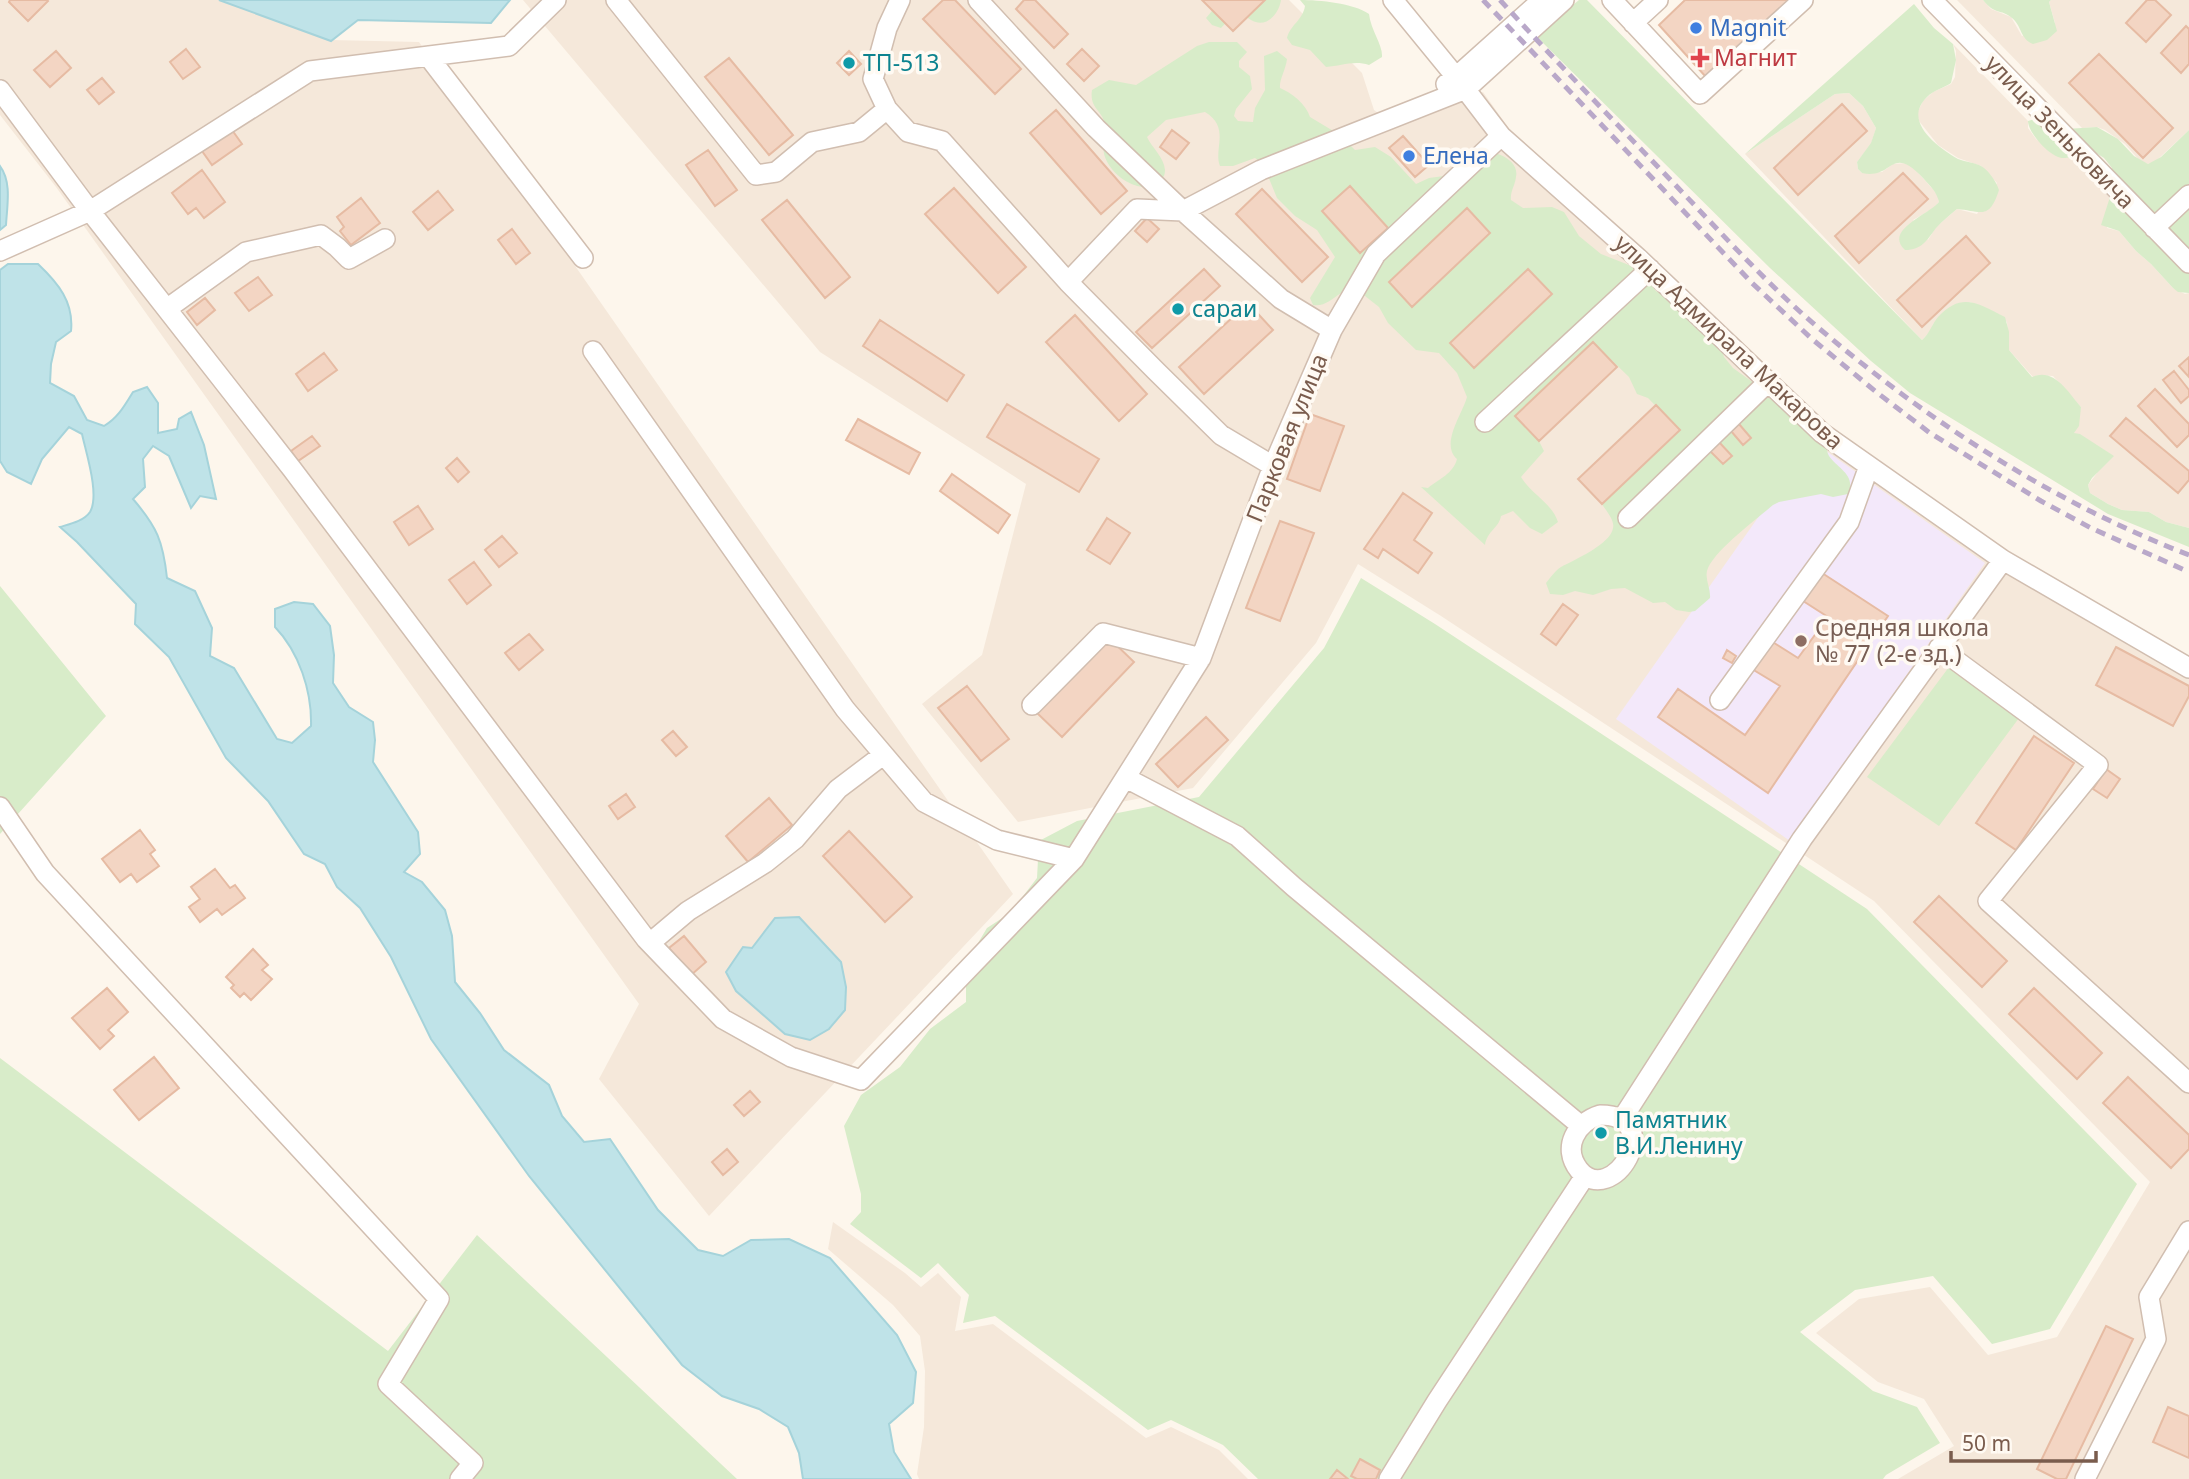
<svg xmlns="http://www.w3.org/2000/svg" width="2189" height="1479" viewBox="0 0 2189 1479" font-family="'Noto Sans',sans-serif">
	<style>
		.residential { fill: #f5e8da }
		.education { fill: #f3e8fa }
		.green { fill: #d8ecc9 }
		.water { fill: #bfe3e8; stroke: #a5d3da; stroke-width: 2 }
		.building { fill: #f3d5c3; stroke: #e6bba3; stroke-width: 2 }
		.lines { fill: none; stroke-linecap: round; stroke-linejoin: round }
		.minor-casing { stroke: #d1beb0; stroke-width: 22 }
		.minor { stroke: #fff; stroke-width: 19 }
		.rail { stroke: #b9a8c9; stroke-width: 5; stroke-dasharray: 10 7; stroke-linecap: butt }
		.shop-dot { fill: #3f7fe0; stroke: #fffaf3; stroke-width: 2.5 }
		.health-dot { fill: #e0444e; stroke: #fffaf3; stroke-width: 2.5 }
		.culture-dot { fill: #0f9aa8; stroke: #fffaf3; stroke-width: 2.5 }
		.education-dot { fill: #8d6e63; stroke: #fffaf3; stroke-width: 2.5 }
		.labels { text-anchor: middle; stroke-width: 7; stroke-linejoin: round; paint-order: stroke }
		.shop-label { font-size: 23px; fill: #366cbe; stroke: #fffaf3; text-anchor: start }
		.health-label { font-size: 23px; fill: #be3a42; stroke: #fffaf3; text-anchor: start }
		.culture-label { font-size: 23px; fill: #0d838f; stroke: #fffaf3; text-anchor: start }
		.street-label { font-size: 23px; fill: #7a5c4d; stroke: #fffaf3 }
		.education-label { font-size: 23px; fill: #785e54; stroke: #fffaf3; text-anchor: start }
	</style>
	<rect width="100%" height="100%" fill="#fdf6ec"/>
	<path class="residential" d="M0 0H219L331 40 419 42 1013 894 709 1216 599 1079 639 1004 56 187 0 115Z
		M523 0H1289L1362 73 1374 110 1393 124 1483 92 1510 130 1650 256 1833 429 1998 548 2189 660V1479H1898L1954 1446 1924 1399 1878 1382 1816 1333 1859 1299 1930 1287 1988 1355 2057 1337 2150 1182 1874 901 1441 616 1358 564 1316 643 1193 788 1018 822 922 704 982 655 1026 484 820 352Z
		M1957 0H1983L1991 9 2011 17 2022 36 2055 23 2049 2 2051 0H2189V130L2155 162 2148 164 2140 161 2125 144 2105 130 2097 127 2082 128Z
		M1953 44 2028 121V128L2036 139 2051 151 2075 154 2109 190 2110 197 2107 228 2119 231 2136 251 2151 264 2173 288 2185 294 2189 293V528L2166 522 2149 512 2122 510 2108 504 2090 493 2088 485 2097 473 2074 433 2081 407 2053 376 2038 375 2033 377 2009 350 2007 322 2000 315 1970 302 1933 324 1932 329 1922 340 1745 154 1835 94 1849 93 1863 106 1876 128 1871 144 1857 162 1858 169 1862 173 1882 172 1893 164 1906 163 1912 166 1938 195 1939 202 1934 208 1913 220 1928 240 1936 227 1957 209 1977 214 1997 183 1981 166 1958 158 1938 145 1919 121 1917 113 1923 101 1933 92 1951 84 1955 77 1956 51Z
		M833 1222 905 1273 921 1287 938 1273 961 1297 955 1331 993 1324 1146 1438 1171 1427 1219 1450 1248 1479H919L917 1474 924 1427 925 1371 920 1336 893 1305 828 1249Z"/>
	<path class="education" d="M1812 441 1985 563 1790 841 1616 719Z"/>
	<path class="green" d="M1240 0H1281C1279 14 1266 29 1251 20 1244 16 1243 14 1235 13L1221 28 1212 25 1206 18 1217 5Z
		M1300 0C1320 0 1353 3 1369 14 1371 31 1383 45 1382 57L1369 65C1354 60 1341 66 1326 67L1310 50 1292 45 1287 38C1290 25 1303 20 1305 6Z
		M1579 0H1587L1922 340C1930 333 1932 324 1938 317 1962 291 1979 304 2005 317L2009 332V350L2032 377C2054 367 2068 392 2081 407L2079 426 2074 433 2080 434 2114 456 2092 478 2088 485 2090 493 2108 504 2122 510 2149 512 2166 522 2189 528V547L2108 514 1910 393 1871 361 1770 268 1536 36Z
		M1983 0H2051L2049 2 2057 31 2047 40 2033 44C2020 39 2022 26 2012 18 2000 8 1996 16 1983 0Z
		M1914 4 1934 28 1953 44 1956 60 1951 83C1944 88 1934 90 1927 97 1902 121 1937 147 1958 159 1965 162 1972 162 1979 165 1988 169 1996 181 1999 190 1989 221 1981 211 1957 209 1950 215 1942 221 1936 228 1927 240 1922 250 1905 250 1883 230 1930 214 1939 202 1937 192 1930 186 1923 178 1890 143 1894 180 1862 173L1858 169 1857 162 1871 143 1876 128 1863 106 1849 93 1835 94 1745 154Z
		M1209 42H1237L1247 52 1239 61V67L1250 76 1252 89 1236 109 1234 116 1238 121 1253 122 1255 108 1265 90 1264 56 1277 51 1287 59C1286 69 1279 80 1280 88 1292 93 1306 104 1310 117L1340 135 1355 150 1375 147 1391 157 1416 184 1429 178 1444 176 1477 148C1490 151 1520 157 1516 177 1515 186 1510 191 1511 200L1523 208 1552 207 1564 212 1579 236 1601 254 1639 269 1656 291 1669 298 1688 319H1698L1718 338 1724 357 1733 368 1765 391 1826 444C1827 448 1827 453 1829 456 1837 468 1857 475 1848 494L1833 497 1821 494 1779 502 1773 505C1757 519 1712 552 1707 571 1705 580 1711 589 1710 598L1695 611 1689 612 1676 610 1665 602 1653 603 1625 588 1611 589 1593 595 1575 591 1563 595 1550 594 1546 583C1550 578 1556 570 1561 567 1574 560 1611 544 1613 528 1615 520 1606 511 1602 504L1679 430 1648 398 1637 394 1629 377 1593 342 1515 416 1539 441 1544 451 1521 477C1531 494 1552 503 1558 522L1542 534 1530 528 1513 511 1501 516C1499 528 1487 531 1485 545L1421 487 1428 488C1439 479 1453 474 1457 459 1440 444 1462 415 1467 397L1457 373 1439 353 1416 350 1388 323 1379 307 1365 296 1341 293C1332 299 1324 307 1313 305L1310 298 1335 257 1317 230 1295 216 1277 198 1263 164 1255 158 1233 166H1220C1213 149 1231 128 1205 112L1166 120 1147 137C1152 148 1164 157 1165 170 1165 175 1164 176 1161 180 1143 198 1112 177 1105 157 1101 147 1107 135 1105 125 1103 110 1089 109 1092 90L1109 80 1136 85 1197 46Z
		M2035 119 2066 129 2097 127 2118 139 2134 156 2148 164 2161 157 2189 130V293L2178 292 2173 288 2151 264 2136 251 2119 231 2101 225 2110 197 2109 182 2112 168 2104 158 2093 151C2084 152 2074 157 2065 158 2052 160 2028 133 2028 121Z
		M1361 578 1435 624 1867 909 2137 1184 2050 1329 1992 1344 1933 1276 1855 1290 1800 1332 1873 1391 1917 1407 1940 1443 1886 1475 1883 1479H1258L1223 1445 1171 1420 1148 1430 995 1316 963 1323 969 1295 938 1263 921 1278 850 1224 861 1212V1194L844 1126 861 1095 900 1067 930 1029 966 1002V963L987 928 1010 913 1037 878 1039 841 1077 821 1199 797 1324 648Z
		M0 586 106 716 0 834Z
		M1949 667 2019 718 1939 826 1867 777Z
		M0 1058 388 1351 477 1235 737 1479H0Z"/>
	<path class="water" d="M219 0H510L491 23 358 20 331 41Z
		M0 166C12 182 7 206 6 225L0 230Z
		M8 264H38C58 283 74 302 71 331L56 342 51 364 50 383 74 396 87 420 104 426C118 418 125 405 133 392L147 387 158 403V433L177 429 179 419 191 412 204 445 216 499 200 496 191 508 169 456 153 446 143 459 145 487 133 499C157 527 163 541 167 578L195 591 212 628 210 656 234 668 277 739 292 743 311 726C312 691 299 652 275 627V609L294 602 313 604 330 626 334 655 333 683 349 707 373 722 375 740 373 762 418 832 420 854 404 872 422 882 445 910 452 936 455 982 480 1013 504 1050 549 1085 562 1116 584 1142 610 1139 658 1210 698 1250 723 1256 751 1240 789 1239 830 1258 897 1335 916 1372 913 1403 889 1424 894 1452 911 1479H803L799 1453 788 1427 759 1409 722 1396 682 1365 529 1176 431 1039 391 957 360 908 337 887 325 864 304 854 268 801 226 758 169 657 135 624 136 604 77 542 60 527C70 524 84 521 90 512 100 495 86 453 82 434L69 427 42 459 31 484 7 472 0 461V270Z
		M799 917 841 962 846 987 845 1010 829 1029 810 1040 785 1034 736 991 726 972 743 947 752 948 775 918Z"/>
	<path class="building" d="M10 0H47L48 1 28 21 9 2Z
		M943 0H955L1021 69 995 94 923 19Z
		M1024 0H1035L1068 34 1054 48 1016 9Z
		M1202 0H1265L1233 31Z
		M1685 0H1791L1706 77 1659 25Z
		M2147 0H2155L2171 15 2146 42 2126 23Z
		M2186 26 2189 29V64L2181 73 2161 53Z
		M186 49 200 67 183 79 170 62Z
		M1082 49 1099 66 1084 81 1067 64Z
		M56 51 71 68 50 87 34 70Z
		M849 51 861 64 849 75 837 63Z
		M2099 54 2173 128 2143 158 2069 83Z
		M729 58 793 135 769 155 705 77Z
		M102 78 114 92 99 104 87 90Z
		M1842 104 1867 131 1798 195 1774 168Z
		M1056 110 1127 191 1101 214 1030 133Z
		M232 130 242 144 212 165 202 151Z
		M1172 130 1189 143 1176 159 1160 147Z
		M1403 136 1429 165 1415 177 1389 148Z
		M708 150 737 190 715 206 686 165Z
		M202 170 225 202 204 218 196 208 188 214 172 193Z
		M1903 173 1928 199 1859 263 1835 236Z
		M1350 186 1388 228 1360 253 1322 211Z
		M954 188 1026 267 998 293 925 214Z
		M1262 189 1328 257 1302 282 1236 214Z
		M438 191 453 210 428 230 413 212Z
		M361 198 380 223 351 245 340 231 344 227 337 217Z
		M787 200 850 277 825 298 762 220Z
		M1467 208 1490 233 1412 307 1389 282Z
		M1147 218 1159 229 1147 242 1135 231Z
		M512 229 530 253 516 264 498 240Z
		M1966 236 1990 263 1922 327 1897 300Z
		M1204 269 1220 286 1152 348 1136 332Z
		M1528 269 1552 294 1474 368 1450 343Z
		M258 277 272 295 249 311 235 293Z
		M205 298 215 310 197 325 187 312Z
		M1248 303 1273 330 1204 394 1179 367Z
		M1075 315 1147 394 1119 421 1046 342Z
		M880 320 964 375 947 401 863 346Z
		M1593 342 1617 367 1539 441 1515 416Z
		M324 353 337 370 308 391 296 374Z
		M2189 357V377L2179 366Z
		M2174 371 2189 390V396L2181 403 2163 380Z
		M2155 389 2189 424V435L2177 447 2138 406Z
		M1007 404 1099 459 1079 492 987 437Z
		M1656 405 1680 430 1602 504 1578 479Z
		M1310 414 1344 426 1320 491 1287 479Z
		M2126 418 2189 471V480L2178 493 2110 436Z
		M858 419 920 453 909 474 846 440Z
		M1739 424 1751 438 1743 445 1731 431Z
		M312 436 320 446 298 461 291 451Z
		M1719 442 1732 456 1723 464 1710 451Z
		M457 458 469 472 458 482 446 468Z
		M952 474 1010 515 998 533 940 491Z
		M1403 493 1432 513 1414 540 1432 553 1418 573 1383 549 1378 558 1364 549Z
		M418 506 433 529 409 545 394 522Z
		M1107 518 1130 533 1110 564 1087 550Z
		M1280 521 1314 533 1280 621 1246 608Z
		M502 536 517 553 499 567 485 550Z
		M474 562 491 585 467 604 449 580Z
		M1819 571 1888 616 1768 793 1658 717 1678 689 1745 735 1780 686 1752 669 1771 641 1798 658 1828 617 1800 599Z
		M1563 604 1578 615 1556 645 1541 634Z
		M529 634 543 650 519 670 505 653Z
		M1108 637 1134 662 1062 737 1036 712Z
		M2116 647 2189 686V696L2173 726 2096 685Z
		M1727 650 1736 656 1732 663 1723 658Z
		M967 686 1009 739 981 761 938 708Z
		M1206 717 1228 740 1178 787 1156 764Z
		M673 731 687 747 676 756 662 740Z
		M2034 736 2074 763 2016 850 1976 823Z
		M2106 769 2120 779 2107 798 2093 789Z
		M626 794 635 807 618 819 609 806Z
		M769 798 792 825 748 862 726 836Z
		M140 830 155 850 150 854 159 866 137 882 131 874 120 882 102 859Z
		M849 831 912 897 885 922 823 856Z
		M215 869 230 888 235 885 245 898 222 915 217 909 200 922 189 907 200 899 191 887Z
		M1939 896 2007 961 1982 987 1914 922Z
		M684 936 706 962 691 975 669 948Z
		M253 949 268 965 262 970 272 979 251 1000 244 993 240 997 231 988 234 985 226 977Z
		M107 988 128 1012 108 1030 114 1036 100 1049 72 1018Z
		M2034 988 2102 1053 2077 1079 2009 1014Z
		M154 1057 179 1088 139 1120 114 1090Z
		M2128 1077 2189 1135V1149L2171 1168 2103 1103Z
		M750 1091 760 1102 744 1116 734 1105Z
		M727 1149 738 1162 723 1175 712 1162Z
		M2106 1326 2133 1339 2066 1479H2057L2037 1469Z
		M2168 1407 2189 1416V1458L2153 1442Z
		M1360 1459 1380 1470 1376 1479H1357L1351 1476Z
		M1337 1470 1348 1479H1330Z"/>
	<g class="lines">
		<defs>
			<path id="minor" d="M616 0 756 175 776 172 812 142 859 132 887 109 873 79 887 28 900 0
				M978 0 1096 128 1183 211 1281 299 1332 330
				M1393 0 1456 77 1501 136 1638 258 1822 433 2003 560 2189 668
				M1612 0 1700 94 1803 0
				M1932 0 2189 263
				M1633 23 1658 0
				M428 56 583 258
				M1446 84 1456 77 1542 0
				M0 90 90 211 292 469 646 939 723 1019 791 1057 861 1080 1074 859 1201 658 1273 466 1332 330 1376 254 1501 136
				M887 109 908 132 942 141 1068 282 1155 370 1221 435 1273 466
				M2154 228 2189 195
				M0 251 90 211 310 71 509 46 556 0
				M1068 282 1137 209 1183 211 1261 170 1466 89 1564 0
				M168 308 246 252 321 235 337 247 349 259 385 239
				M593 351 845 709 924 802 997 840 1074 859
				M1485 422 1650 269
				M1628 518 1768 382
				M1939 648 2098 765 1988 901 2189 1083
				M1720 700 1849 522 1869 466
				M1032 705 1103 633 1201 658
				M1126 778 1237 836 1294 887 1580 1125
				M0 807 45 873 439 1299 388 1384 473 1463 460 1479
				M650 943 688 911 765 863 795 839 838 789 883 755
				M1600 1115C1669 1115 1612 1210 1579 1170 1561 1147 1577 1122 1600 1115Z
				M1622 1119 1802 839 2003 560
				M1389 1479 1437 1401 1585 1176
				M2085 1479 2156 1339 2149 1297 2189 1231"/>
		</defs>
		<use href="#minor" class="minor-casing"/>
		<use href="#minor" class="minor"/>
		<path class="rail" d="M1483 0 1752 283 1812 339 1875 391 1930 433 2041 501 2091 528 2189 572
			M1500 0C1559 65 1621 128 1682 192 1727 239 1771 288 1821 330 1931 423 2054 503 2189 555"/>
	</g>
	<g class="shop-dot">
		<circle cx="1696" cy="28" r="7"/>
		<circle cx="1409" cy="156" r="7"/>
	</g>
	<path class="health-dot" d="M1696.5 47.5h7v7h7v7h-7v7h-7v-7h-7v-7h7z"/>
	<g class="culture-dot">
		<circle cx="849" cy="63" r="7"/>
		<circle cx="1178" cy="309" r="7"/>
		<circle cx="1601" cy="1133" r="7"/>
	</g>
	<circle class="education-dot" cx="1801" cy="641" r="7"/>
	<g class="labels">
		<g class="shop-label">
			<text x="1710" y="36">Magnit</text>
			<text x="1423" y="164">Елена</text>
		</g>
		<g class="health-label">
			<text x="1714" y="66">Магнит</text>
		</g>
		<g class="culture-label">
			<text x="863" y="71">ТП-513</text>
			<text x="1192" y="317">сараи</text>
			<text x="1615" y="1128">Памятник<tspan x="1615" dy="26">В.И.Ленину</tspan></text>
		</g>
		<g class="street-label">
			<text transform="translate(2060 132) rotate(46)" y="8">улица Зеньковича</text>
			<text transform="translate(1729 342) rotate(43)" y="8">улица Адмирала Макарова</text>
			<text transform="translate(1287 438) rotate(-68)" y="8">Парковая улица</text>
		</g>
		<g class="education-label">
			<text x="1815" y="636">Средняя школа<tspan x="1815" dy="26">№ 77 (2-е зд.)</tspan></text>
		</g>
	</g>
	<path d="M1951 1451v10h145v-10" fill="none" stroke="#7a5c4d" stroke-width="3.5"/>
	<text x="1962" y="1451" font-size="21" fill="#7a5c4d" stroke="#fffaf3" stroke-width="5" paint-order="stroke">50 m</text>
</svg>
